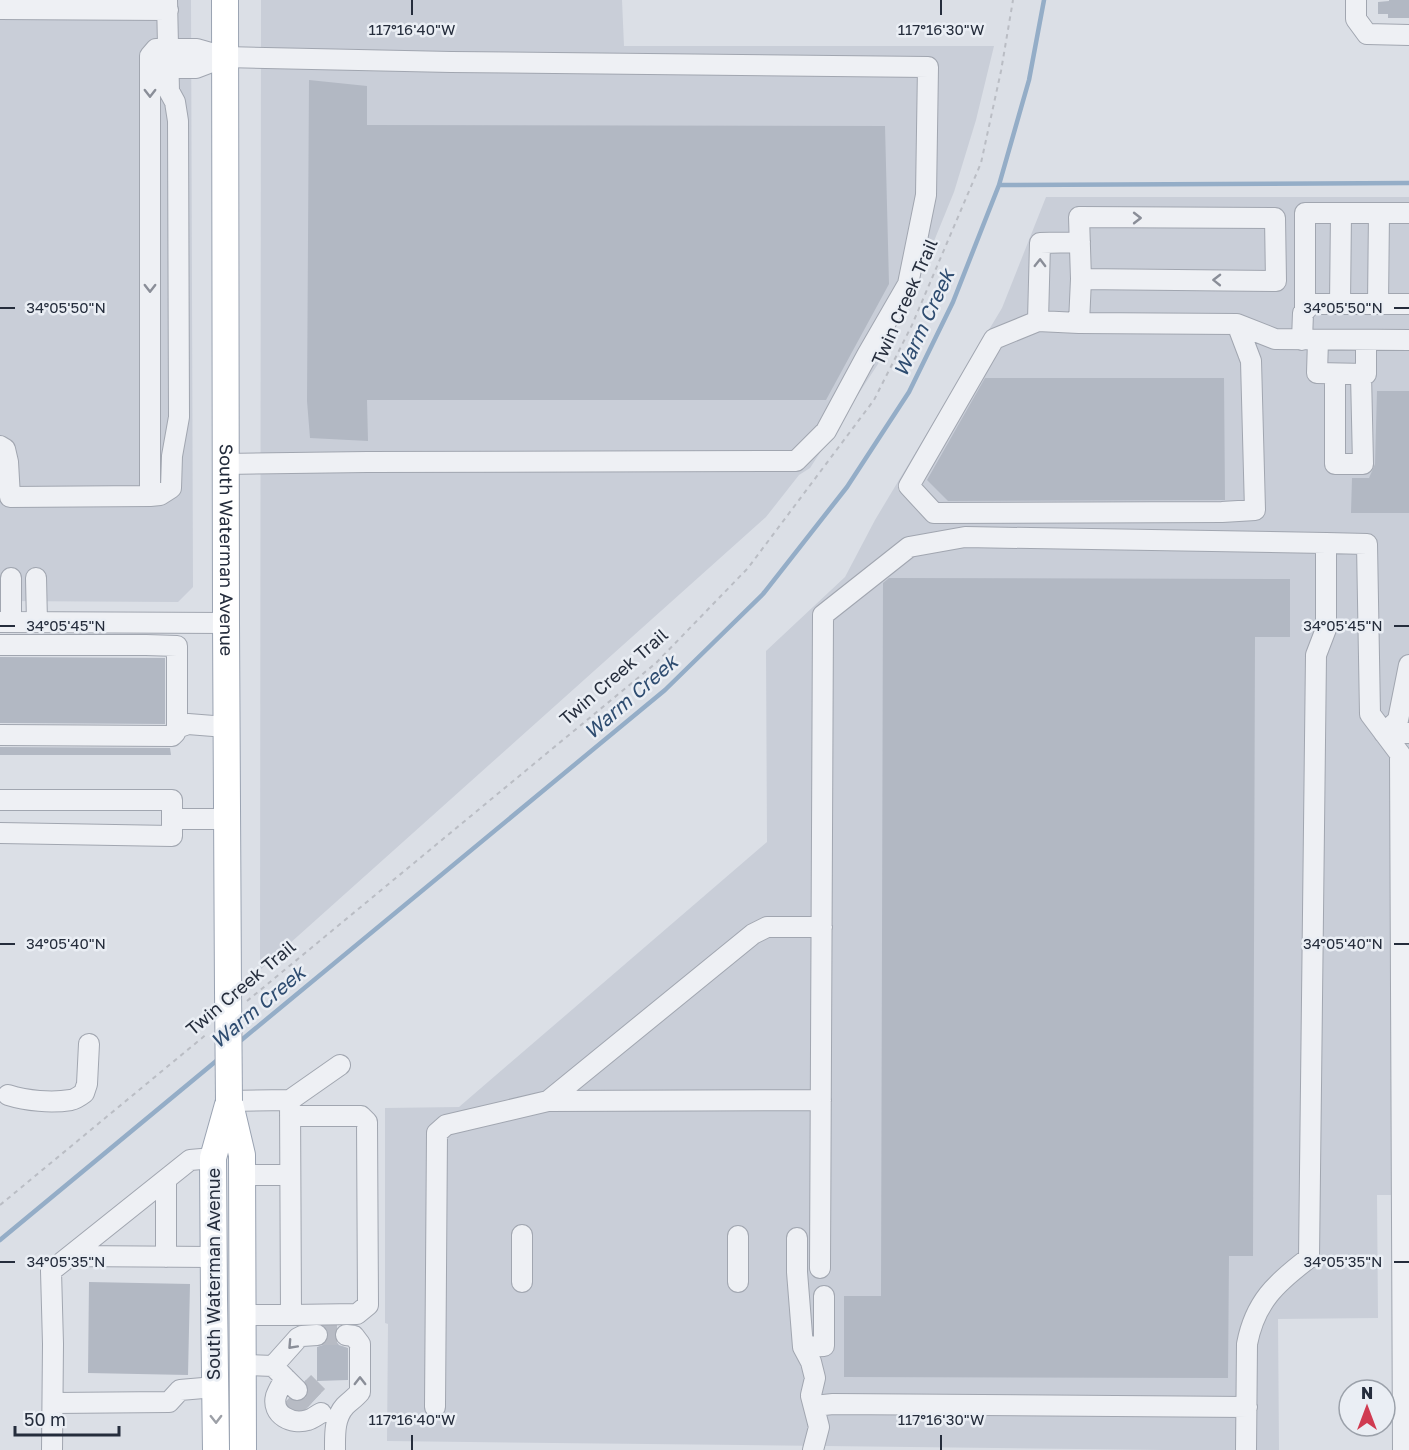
<svg xmlns="http://www.w3.org/2000/svg" width="1409" height="1450" viewBox="0 0 1409 1450" font-family="'Golos Text',sans-serif">
	<style>
		.built { fill: #c9ced8 }
		.lines { fill: none; stroke-linecap: round; stroke-linejoin: round }
		.stream { stroke: #94adc7; stroke-width: 4.5 }
		.building { fill: #b2b8c3 }
		.minor-tunnel { stroke: #b7bbc4; stroke-width: 20; stroke-dasharray: 20 10; stroke-linecap: butt }
		.minor-casing { stroke: #a1a6b0; stroke-width: 22 }
		.major-casing { stroke: #9aa3b2; stroke-width: 28 }
		.path { stroke: #babdc4; stroke-width: 2; stroke-dasharray: 4.5 4.5; stroke-linecap: butt }
		.minor { stroke: #eef0f4; stroke-width: 20 }
		.major { stroke: #fff; stroke-width: 26 }
		.major-bridge-casing { stroke: #9aa3b2; stroke-width: 28; stroke-linecap: butt }
		.major-bridge { stroke: #fff; stroke-width: 26 }
		.oneway { stroke: #8a8e98 }
		.oneway2 { stroke: #9da0a7 }
		.ticks { fill: none; stroke: #252d3c; stroke-width: 2 }
		.labels { text-anchor: middle; stroke-width: 5; stroke-linejoin: round; paint-order: stroke }
		.street-label { font-size: 18px; fill: #252d3c; stroke: #eaeef4 }
		.water-label { font-size: 20px; font-style: italic; fill: #2e4c70; stroke: #eaeef4 }
		.ticks-label { font-size: 15px; text-anchor: middle; fill: #252d3c; stroke: #eaeef4; stroke-width: 5; stroke-linejoin: round; paint-order: stroke }
	</style>
	<rect width="100%" height="100%" fill="#dbdfe6"/>
	<path class="built" d="M0 0H191L193 587 178 602 0 601Z
		M261 0H622L624 46H994L976 120 954 192 921 273 878 364 810 468 799 475 766 517 260 970Z
		M1046 197H1409V1195H1377L1378 1318 1278 1319 1279 1450H1163L387 1441 388 1324 385 1323V1108L459 1107 767 842 766 651 845 577 875 520 1002 308Z"/>
	<g class="lines">
		<path class="stream" d="M999 185 1409 183
			M239 1042 665 690 763 594 847 487 909 392 953 302 999 185 1029 80 1044 0
			M0 1240 221 1057"/>
	</g>
	<path class="building" d="M1389 0H1409V18H1388V14H1378V2L1389 1Z
		M309 80 367 86V125L885 126 889 284 826 400H367L368 441 310 438 307 401Z
		M985 378H1224L1225 500 948 501 927 480Z
		M1377 391H1409V513H1351L1352 478H1369L1375 464Z
		M889 578 1290 579V637H1255L1253 1256H1229L1228 1378 844 1377V1296H881L883 583Z
		M0 657 165 658V724L0 723Z
		M0 747 170 748 171 755H0Z
		M89 1282 190 1284 188 1375 88 1373Z
		M328 1330H335L334 1334 335 1340 339 1345 348 1348V1380L317 1381V1347L323 1345 327 1341 329 1335Z
		M306 1380 321 1393 308 1407 301 1409H296L288 1400 289 1399 294 1402H300L306 1398 309 1393 308 1386 305 1381Z"/>
	<g class="lines">
		<path class="minor-tunnel" d="M317 1335H346
			M304 1382 318 1396
			M290 1397 305 1411"/>
		<defs>
			<path id="minor" d="M1356 0V19L1367 34 1409 35
				M0 9 168 10
				M168 68H196L225 57
				M1340 304 1341 213
				M1378 304 1379 213
				M1305 308V213H1409
				M1038 321 1040 243 1080 242
				M1079 323 1081 279 1079 217 1275 218 1276 281 1081 279
				M1237 324 1251 361 1255 510 1222 512 934 513 909 486 994 339 1038 321 1079 323 1237 324 1275 339 1409 340
				M1302 340 1303 313 1311 304H1409
				M1318 340 1317 373 1366 374V340
				M1335 374V464H1363L1361 374
				M0 446 5 449 8 462 10 497 150 496 160 495 171 488 172 456 179 417 178 121 175 102 169 91 167 0
				M150 496V56L156 49H197L225 57 451 62 928 67 926 195 908 284 867 355 826 431 796 461 367 462 225 464
				M1326 543 1367 544 1370 714 1400 754 1403 1450
				M11 578V622
				M36 578 37 622
				M0 622 226 623
				M0 645H146L177 646V728L175 733 172 736 0 735
				M177 728 188 724 226 727
				M1384 733 1398 720 1409 665
				M1384 733H1409
				M0 800H172V836L0 833
				M172 819H227
				M8 1095C27 1101 51 1103 71 1100 76 1099 80 1096 84 1093L87 1084 89 1044
				M290 1100 340 1065
				M229 1101 290 1100 291 1315H242
				M548 1101 821 1100
				M290 1116H361L367 1122 368 1305 357 1314 291 1315
				M242 1175H290
				M166 1180V1257
				M738 1236V1282
				M797 1238V1272L803 1347 811 1362 815 1378 811 1395
				M70 1256 213 1257
				M820 1268 823 615 909 547 965 537 1326 543V629L1316 655 1309 1258C1276 1283 1255 1302 1247 1344L1246 1450
				M522 1282V1235
				M803 1347 824 1346V1296
				M243 1365 273 1366 297 1390
				M273 1366 298 1338 302 1336 317 1335
				M285 1378C282 1384 278 1390 276 1396 271 1415 292 1425 308 1420 312 1419 317 1415 321 1413
				M811 1396 819 1427 813 1450
				M53 1403 169 1402 180 1390 215 1387
				M814 1406 833 1404 1247 1407
				M435 1407 437 1133 446 1125 548 1101 753 934 767 927H822
				M52 1450 53 1344 51 1271 190 1160 213 1158
				M335 1450C335 1435 334 1418 345 1406 350 1401 355 1398 360 1392V1344L354 1336 346 1335"/>
			<g id="major">
				<path id="s1" d="M225 0 226 623 228 990"/>
				<path d="M230 1104 242 1155 243 1450"/>
				<path d="M216 1450 214 1298 213 1158 229 1101"/>
			</g>
		</defs>
		<use href="#minor" class="minor-casing"/>
		<use href="#major" class="major-casing"/>
		<path class="path" d="M247 1001 656 663 748 568 874 400 912 325 981 163 1001 71 1013 0
			M0 1205 208 1033"/>
		<use href="#minor" class="minor"/>
		<use href="#major" class="major"/>
		<defs>
			<path id="major-bridge" d="M228 990 229 1101"/>
		</defs>
		<use href="#major-bridge" class="major-bridge-casing"/>
		<use href="#major-bridge" class="major-bridge"/>
	</g>
	<defs><path id="oneway-chevron" d="M-2-3.5L2.5 0L-2 3.5" fill="none" stroke-width="1.6" stroke-linecap="round" stroke-linejoin="round" transform="scale(1.5)"/></defs>
	<g class="oneway">
		<use href="#oneway-chevron" transform="translate(150 93) rotate(90)"/>
		<use href="#oneway-chevron" transform="translate(1137 218)"/>
		<use href="#oneway-chevron" transform="translate(1040 263) rotate(-89)"/>
		<use href="#oneway-chevron" transform="translate(1217 280) rotate(-179)"/>
		<use href="#oneway-chevron" transform="translate(150 288) rotate(90)"/>
		<use href="#oneway-chevron" transform="translate(292 1345) rotate(133)"/>
		<use href="#oneway-chevron" transform="translate(360 1381) rotate(-90)"/>
	</g>
	<use class="oneway2" href="#oneway-chevron" transform="translate(216 1419) rotate(89)"/>
	<path class="ticks" d="M412 0V15M941 0V15M0 308H15M1394 308H1409M0 626H15M1394 626H1409M0 944H15M1394 944H1409M0 1262H15M1394 1262H1409M412 1435V1450M941 1435V1450"/>
	<g class="labels">
		<g class="street-label">
			<text transform="translate(905 302) rotate(-66)" y="6">Twin Creek Trail</text>
			<text dy="6" stroke="none"><textPath href="#s1" startOffset="550">South Waterman Avenue</textPath></text>
			<text transform="translate(614 677) rotate(-41)" y="6">Twin Creek Trail</text>
			<text transform="translate(241 988) rotate(-40)" y="6">Twin Creek Trail</text>
			<text transform="translate(214 1274) rotate(-90)" y="6">South Waterman Avenue</text>
		</g>
		<g class="water-label">
			<text transform="translate(924 323) rotate(-65)" y="7">Warm Creek</text>
			<text transform="translate(631 697) rotate(-41)" y="7">Warm Creek</text>
			<text transform="translate(258 1007) rotate(-40)" y="7">Warm Creek</text>
		</g>
	</g>
	<g class="ticks-label">
		<text x="412" y="35">117°16'40"W</text>
		<text x="941" y="35">117°16'30"W</text>
		<text x="66" y="313">34°05'50"N</text>
		<text x="1343" y="313">34°05'50"N</text>
		<text x="66" y="631">34°05'45"N</text>
		<text x="1343" y="631">34°05'45"N</text>
		<text x="66" y="949">34°05'40"N</text>
		<text x="1343" y="949">34°05'40"N</text>
		<text x="66" y="1267">34°05'35"N</text>
		<text x="1343" y="1267">34°05'35"N</text>
		<text x="412" y="1425">117°16'40"W</text>
		<text x="941" y="1425">117°16'30"W</text>
	</g>
	<g transform="translate(1367 1408)"><circle r="28" fill="#eaeef4" stroke="#9ba1aa" stroke-width="1.5"/>
	<path d="M0-4.5L10 22L0 15L-10 22Z" fill="#d03b51"/>
	<text y="-9" font-size="16" font-weight="bold" text-anchor="middle" fill="#252d3c">N</text>
	</g>
	<path d="M15 1426v9h104v-9" fill="none" stroke="#252d3c" stroke-width="3"/>
	<text x="24" y="1426" font-size="18" fill="#252d3c" stroke="#eaeef4" stroke-width="4.5" paint-order="stroke">50 m</text>
</svg>
